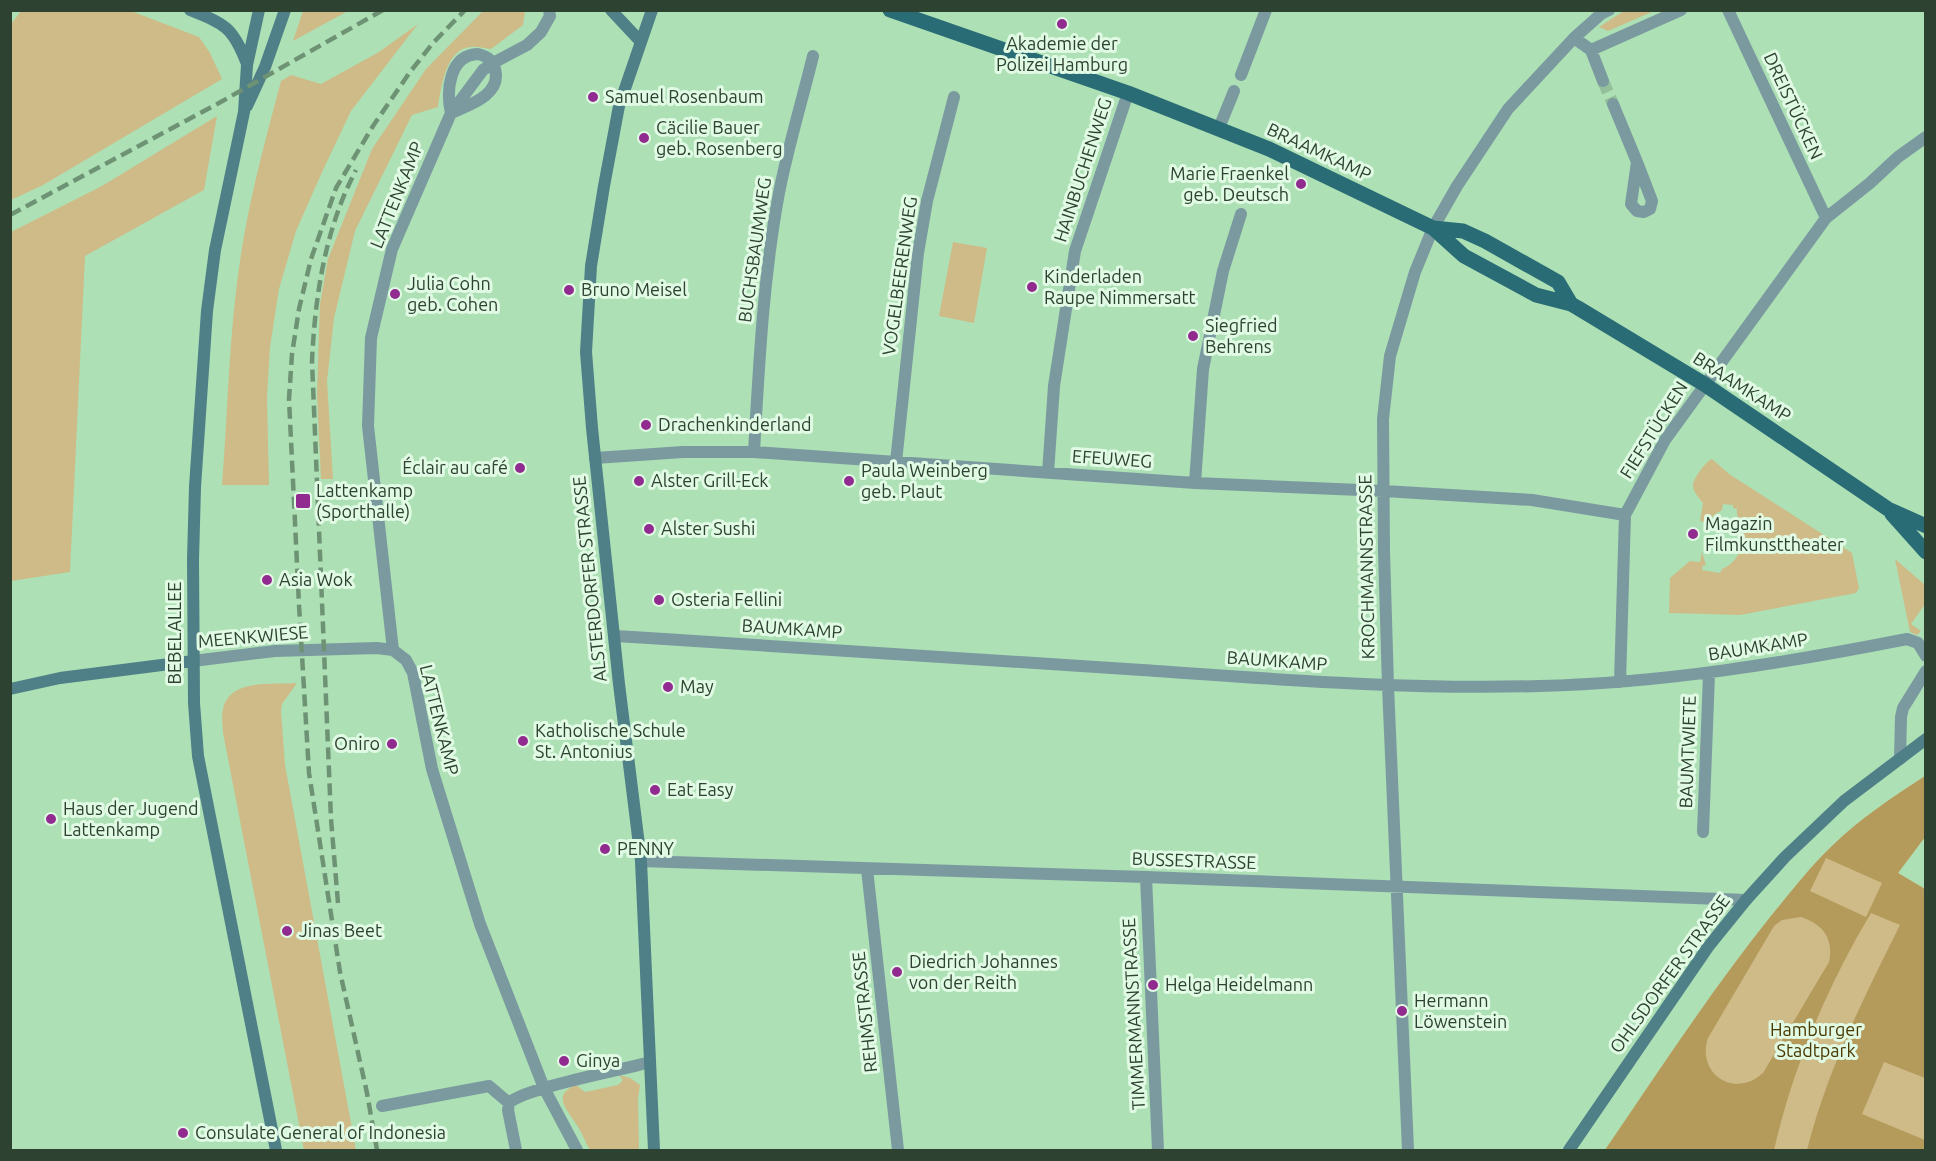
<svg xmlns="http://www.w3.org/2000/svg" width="1936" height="1161" viewBox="0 0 1936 1161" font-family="Ubuntu,sans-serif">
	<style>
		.green { fill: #cfbb88 }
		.forest { fill: #b49b5b; fill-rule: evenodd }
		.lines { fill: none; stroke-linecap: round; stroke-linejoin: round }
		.street-tunnel { stroke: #93c09a; stroke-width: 12; stroke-dasharray: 12 6; stroke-linecap: butt }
		.street { stroke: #7b9aa0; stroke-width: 12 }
		.secondary { stroke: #4f7f87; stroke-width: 12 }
		.primary { stroke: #2a6c76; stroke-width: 15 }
		.rail { stroke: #6e9374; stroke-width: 4.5; stroke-dasharray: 12 6; stroke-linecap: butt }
		.poi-dot { fill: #922b90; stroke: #e0fae4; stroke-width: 2 }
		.labels { text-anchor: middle; stroke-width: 6; stroke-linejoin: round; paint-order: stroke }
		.poi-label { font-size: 18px; fill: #2d4230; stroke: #e0fae4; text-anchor: start }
		.street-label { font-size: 18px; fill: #2d4230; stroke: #e0fae4 }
		.park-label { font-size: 18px; fill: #4a3800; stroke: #e0fae4 }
	</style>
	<rect width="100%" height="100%" fill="#ade0b5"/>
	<path class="green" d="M21 11H131L199 37 210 53 222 79 43 185 11 200V24Z
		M303 11V10L348 11 293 41Z
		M483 11H525L523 25 491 49C485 49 477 46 471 47 446 48 441 88 438 107L412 115 355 231 334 318 327 381 333 479H321L317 394 320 304 328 259 372 149 426 69Z
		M1624 11H1654L1608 31 1599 27Z
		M418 24 351 111 323 170 296 231 279 289 270 347 267 398 269 485H222C228 408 229 330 241 254 250 195 266 138 281 81L291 75 321 84 379 52Z
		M217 116 204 190 85 256 70 572 11 581V232L102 186Z
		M953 242 987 248 974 323 939 316Z
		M1712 459 1729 474 1852 553 1859 588 1856 593 1740 615 1669 613 1670 578 1690 561 1700 562 1702 552 1706 566 1703 565 1702 570 1720 573 1722 569C1738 563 1746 544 1742 527 1740 520 1736 517 1737 509L1733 508V505L1723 504 1722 510 1714 515 1708 523 1700 521 1703 503C1700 499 1693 492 1693 486 1692 480 1706 461 1712 459Z
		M1895 559 1925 585V604L1911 624 1921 631 1917 635 1910 632Z
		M297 683 282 704 281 711 285 765 356 1150H304L223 733C223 726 221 717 223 709 230 678 273 685 297 683Z
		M1925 776V837L1898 873 1925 889V1150H1605C1659 1071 1711 991 1771 916 1790 893 1809 868 1831 847 1859 819 1893 797 1925 776Z
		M619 1075 630 1078 640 1085 638 1099 639 1150H590C585 1142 582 1132 576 1124 567 1109 551 1095 576 1085L585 1092 618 1085 623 1080Z"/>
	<path class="forest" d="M1925 776V837L1898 873 1925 889V1078L1884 1062 1862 1114 1925 1140V1150H1807C1827 1071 1863 999 1900 925L1871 913C1827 987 1793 1067 1774 1150H1605C1659 1071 1711 991 1771 916 1790 893 1809 868 1831 847 1859 819 1893 797 1925 776ZM1826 858 1882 883 1866 917 1810 891ZM1801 917C1823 924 1834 939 1829 962L1763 1073C1735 1099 1696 1074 1708 1038L1774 926 1782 920Z"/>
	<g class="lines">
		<path class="street-tunnel" d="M1603 81 1613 104"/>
		<path class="street" d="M1728 10 1826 218
			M1574 38 1591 50 1603 81
			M1591 50 1681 10
			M478 54C487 56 493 61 495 69 502 95 469 105 451 113 446 91 449 55 478 54Z
			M1241 75 1266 10
			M1613 104 1637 162 1631 204 1637 211 1644 212 1650 209 1652 201 1637 162
			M1219 128 1234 91
			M754 452C759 365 763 279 779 193 788 147 802 101 813 56
			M595 458 683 452H754L1195 483 1384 491 1532 500 1625 515
			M896 462 918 253 927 201 954 97
			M1048 473 1054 386 1075 251 1128 93
			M1195 483 1203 369 1223 271 1241 214
			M615 636C791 647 967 659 1142 670 1274 679 1406 690 1539 686 1663 683 1785 663 1907 639L1918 643 1926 656
			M393 650 368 426 371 338 392 249 451 113 483 70 493 63 527 45 541 32 550 16 549 10
			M193 661 275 651 377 648 393 650 406 660 413 673 432 769 480 924 544 1088 577 1150
			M1620 682 1625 515 1665 440 1826 218 1870 183 1898 157 1926 137
			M1900 759 1901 717 1903 708 1926 671
			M1703 832 1709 674
			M641 861 1146 877 1746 900
			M867 869 898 1150
			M1146 877 1158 1150
			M382 1106 489 1086 509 1103
			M516 1150 508 1110 509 1103C524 1088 623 1070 650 1062
			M1408 1150 1388 686 1384 551 1383 419 1390 356 1415 272 1433 228 1457 186 1508 109 1574 38 1601 14 1609 10"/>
		<path class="secondary" d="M190 10C225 24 233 27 247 64
			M259 10 247 65 244 112 215 250 207 311 195 487 193 560 194 703 198 756 276 1150
			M611 10 640 41
			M652 10 619 106 604 186 591 266 586 352 592 428 619 684 641 861 654 1150
			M247 106 265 67 285 10
			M10 689 60 678 193 661
			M1569 1150 1708 947 1746 900 1785 857 1844 801 1926 739"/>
		<path class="primary" d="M890 10 1128 93 1269 149 1433 228 1464 256 1536 295 1571 304 1578 308 1704 384 1888 509 1926 526
			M1433 228 1463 231 1485 241 1558 282 1571 304
			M1892 514 1926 552"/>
		<path class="rail" d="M10 215 219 103 383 10
			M338 903 331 819 312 361C315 296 325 229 356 170
			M377 1150 367 1093 340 972 309 773 299 605 289 399 292 354 299 309 311 259 336 188 373 126 410 72 433 43 465 10"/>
	</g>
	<g class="poi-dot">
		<circle cx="1062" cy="24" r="6"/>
		<circle cx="593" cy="97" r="6"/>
		<circle cx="644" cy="138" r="6"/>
		<circle cx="1301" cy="184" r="6"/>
		<circle cx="1032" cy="287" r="6"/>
		<circle cx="569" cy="290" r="6"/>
		<circle cx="395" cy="294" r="6"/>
		<circle cx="1193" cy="336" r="6"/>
		<circle cx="646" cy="425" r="6"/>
		<circle cx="520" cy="468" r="6"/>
		<circle cx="639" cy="481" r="6"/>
		<circle cx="849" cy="481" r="6"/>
		<rect x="295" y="493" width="16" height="16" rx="3"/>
		<circle cx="649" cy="529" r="6"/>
		<circle cx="1693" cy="534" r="6"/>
		<circle cx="267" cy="580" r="6"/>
		<circle cx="659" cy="600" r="6"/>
		<circle cx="668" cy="687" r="6"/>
		<circle cx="523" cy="741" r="6"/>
		<circle cx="392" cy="744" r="6"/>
		<circle cx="655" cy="790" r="6"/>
		<circle cx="51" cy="819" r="6"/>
		<circle cx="605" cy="849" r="6"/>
		<circle cx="287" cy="931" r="6"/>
		<circle cx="897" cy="972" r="6"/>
		<circle cx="1153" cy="985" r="6"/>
		<circle cx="1402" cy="1011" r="6"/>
		<circle cx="564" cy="1061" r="6"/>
		<circle cx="183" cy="1133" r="6"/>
	</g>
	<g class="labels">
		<g class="poi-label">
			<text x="1062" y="50" text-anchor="middle">Akademie der<tspan x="1062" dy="21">Polizei Hamburg</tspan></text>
			<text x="605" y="103">Samuel Rosenbaum</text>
			<text x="656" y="134">Cäcilie Bauer<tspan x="656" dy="21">geb. Rosenberg</tspan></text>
			<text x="1289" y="180" text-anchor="end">Marie Fraenkel<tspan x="1289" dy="21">geb. Deutsch</tspan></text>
			<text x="1044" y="283">Kinderladen<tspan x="1044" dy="21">Raupe Nimmersatt</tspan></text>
			<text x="407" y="290">Julia Cohn<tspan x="407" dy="21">geb. Cohen</tspan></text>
			<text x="581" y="296">Bruno Meisel</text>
			<text x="1205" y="332">Siegfried<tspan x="1205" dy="21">Behrens</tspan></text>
			<text x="658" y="431">Drachenkinderland</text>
			<text x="508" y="474" text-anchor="end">Éclair au café</text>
			<text x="861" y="477">Paula Weinberg<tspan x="861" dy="21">geb. Plaut</tspan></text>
			<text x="651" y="487">Alster Grill-Eck</text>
			<text x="316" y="497">Lattenkamp<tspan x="316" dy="21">(Sporthalle)</tspan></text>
			<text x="1705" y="530">Magazin<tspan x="1705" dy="21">Filmkunsttheater</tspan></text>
			<text x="661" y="535">Alster Sushi</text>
			<text x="279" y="586">Asia Wok</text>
			<text x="671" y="606">Osteria Fellini</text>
			<text x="680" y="693">May</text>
			<text x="535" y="737">Katholische Schule<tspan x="535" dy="21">St. Antonius</tspan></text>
			<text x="380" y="750" text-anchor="end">Oniro</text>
			<text x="667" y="796">Eat Easy</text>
			<text x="63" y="815">Haus der Jugend<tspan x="63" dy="21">Lattenkamp</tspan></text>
			<text x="617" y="855">PENNY</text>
			<text x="299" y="937">Jinas Beet</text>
			<text x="909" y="968">Diedrich Johannes<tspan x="909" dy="21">von der Reith</tspan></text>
			<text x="1165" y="991">Helga Heidelmann</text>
			<text x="1414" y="1007">Hermann<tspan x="1414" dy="21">Löwenstein</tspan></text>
			<text x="576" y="1067">Ginya</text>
			<text x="195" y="1139">Consulate General of Indonesia</text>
		</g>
		<g class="street-label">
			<text transform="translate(1793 106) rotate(65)" y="6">DREISTÜCKEN</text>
			<text transform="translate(1319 152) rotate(25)" y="6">BRAAMKAMP</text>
			<text transform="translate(1083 170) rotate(-72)" y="6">HAINBUCHENWEG</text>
			<text transform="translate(397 195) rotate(-68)" y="6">LATTENKAMP</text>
			<text transform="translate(755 250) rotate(-82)" y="6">BUCHSBAUMWEG</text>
			<text transform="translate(900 276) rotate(-82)" y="6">VOGELBEERENWEG</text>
			<text transform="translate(1742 387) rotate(33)" y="6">BRAAMKAMP</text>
			<text transform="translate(1654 430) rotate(-58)" y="6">FIEFSTÜCKEN</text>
			<text transform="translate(1112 459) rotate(4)" y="6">EFEUWEG</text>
			<text transform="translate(1367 567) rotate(-91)" y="6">KROCHMANNSTRASSE</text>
			<text transform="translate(590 579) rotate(-96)" y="6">ALSTERDORFER STRASSE</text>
			<text transform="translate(792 629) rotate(4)" y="6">BAUMKAMP</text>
			<text transform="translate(175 633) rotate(-90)" y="6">BEBELALLEE</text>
			<text transform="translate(253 637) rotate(-5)" y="6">MEENKWIESE</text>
			<text transform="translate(1758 647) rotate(-9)" y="6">BAUMKAMP</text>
			<text transform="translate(1277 661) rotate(4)" y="6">BAUMKAMP</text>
			<text transform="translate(439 720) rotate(76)" y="6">LATTENKAMP</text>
			<text transform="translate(1688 752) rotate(-88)" y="6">BAUMTWIETE</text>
			<text transform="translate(1194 861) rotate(2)" y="6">BUSSESTRASSE</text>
			<text transform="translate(1670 974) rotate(-54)" y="6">OHLSDORFER STRASSE</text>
			<text transform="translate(865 1012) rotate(-96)" y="6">REHMSTRASSE</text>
			<text transform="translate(1134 1014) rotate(-93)" y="6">TIMMERMANNSTRASSE</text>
		</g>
		<g class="park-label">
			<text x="1816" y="1036">Hamburger<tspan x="1816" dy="21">Stadtpark</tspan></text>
		</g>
	</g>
	<rect width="1936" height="1161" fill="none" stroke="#2d4230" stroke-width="24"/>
</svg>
